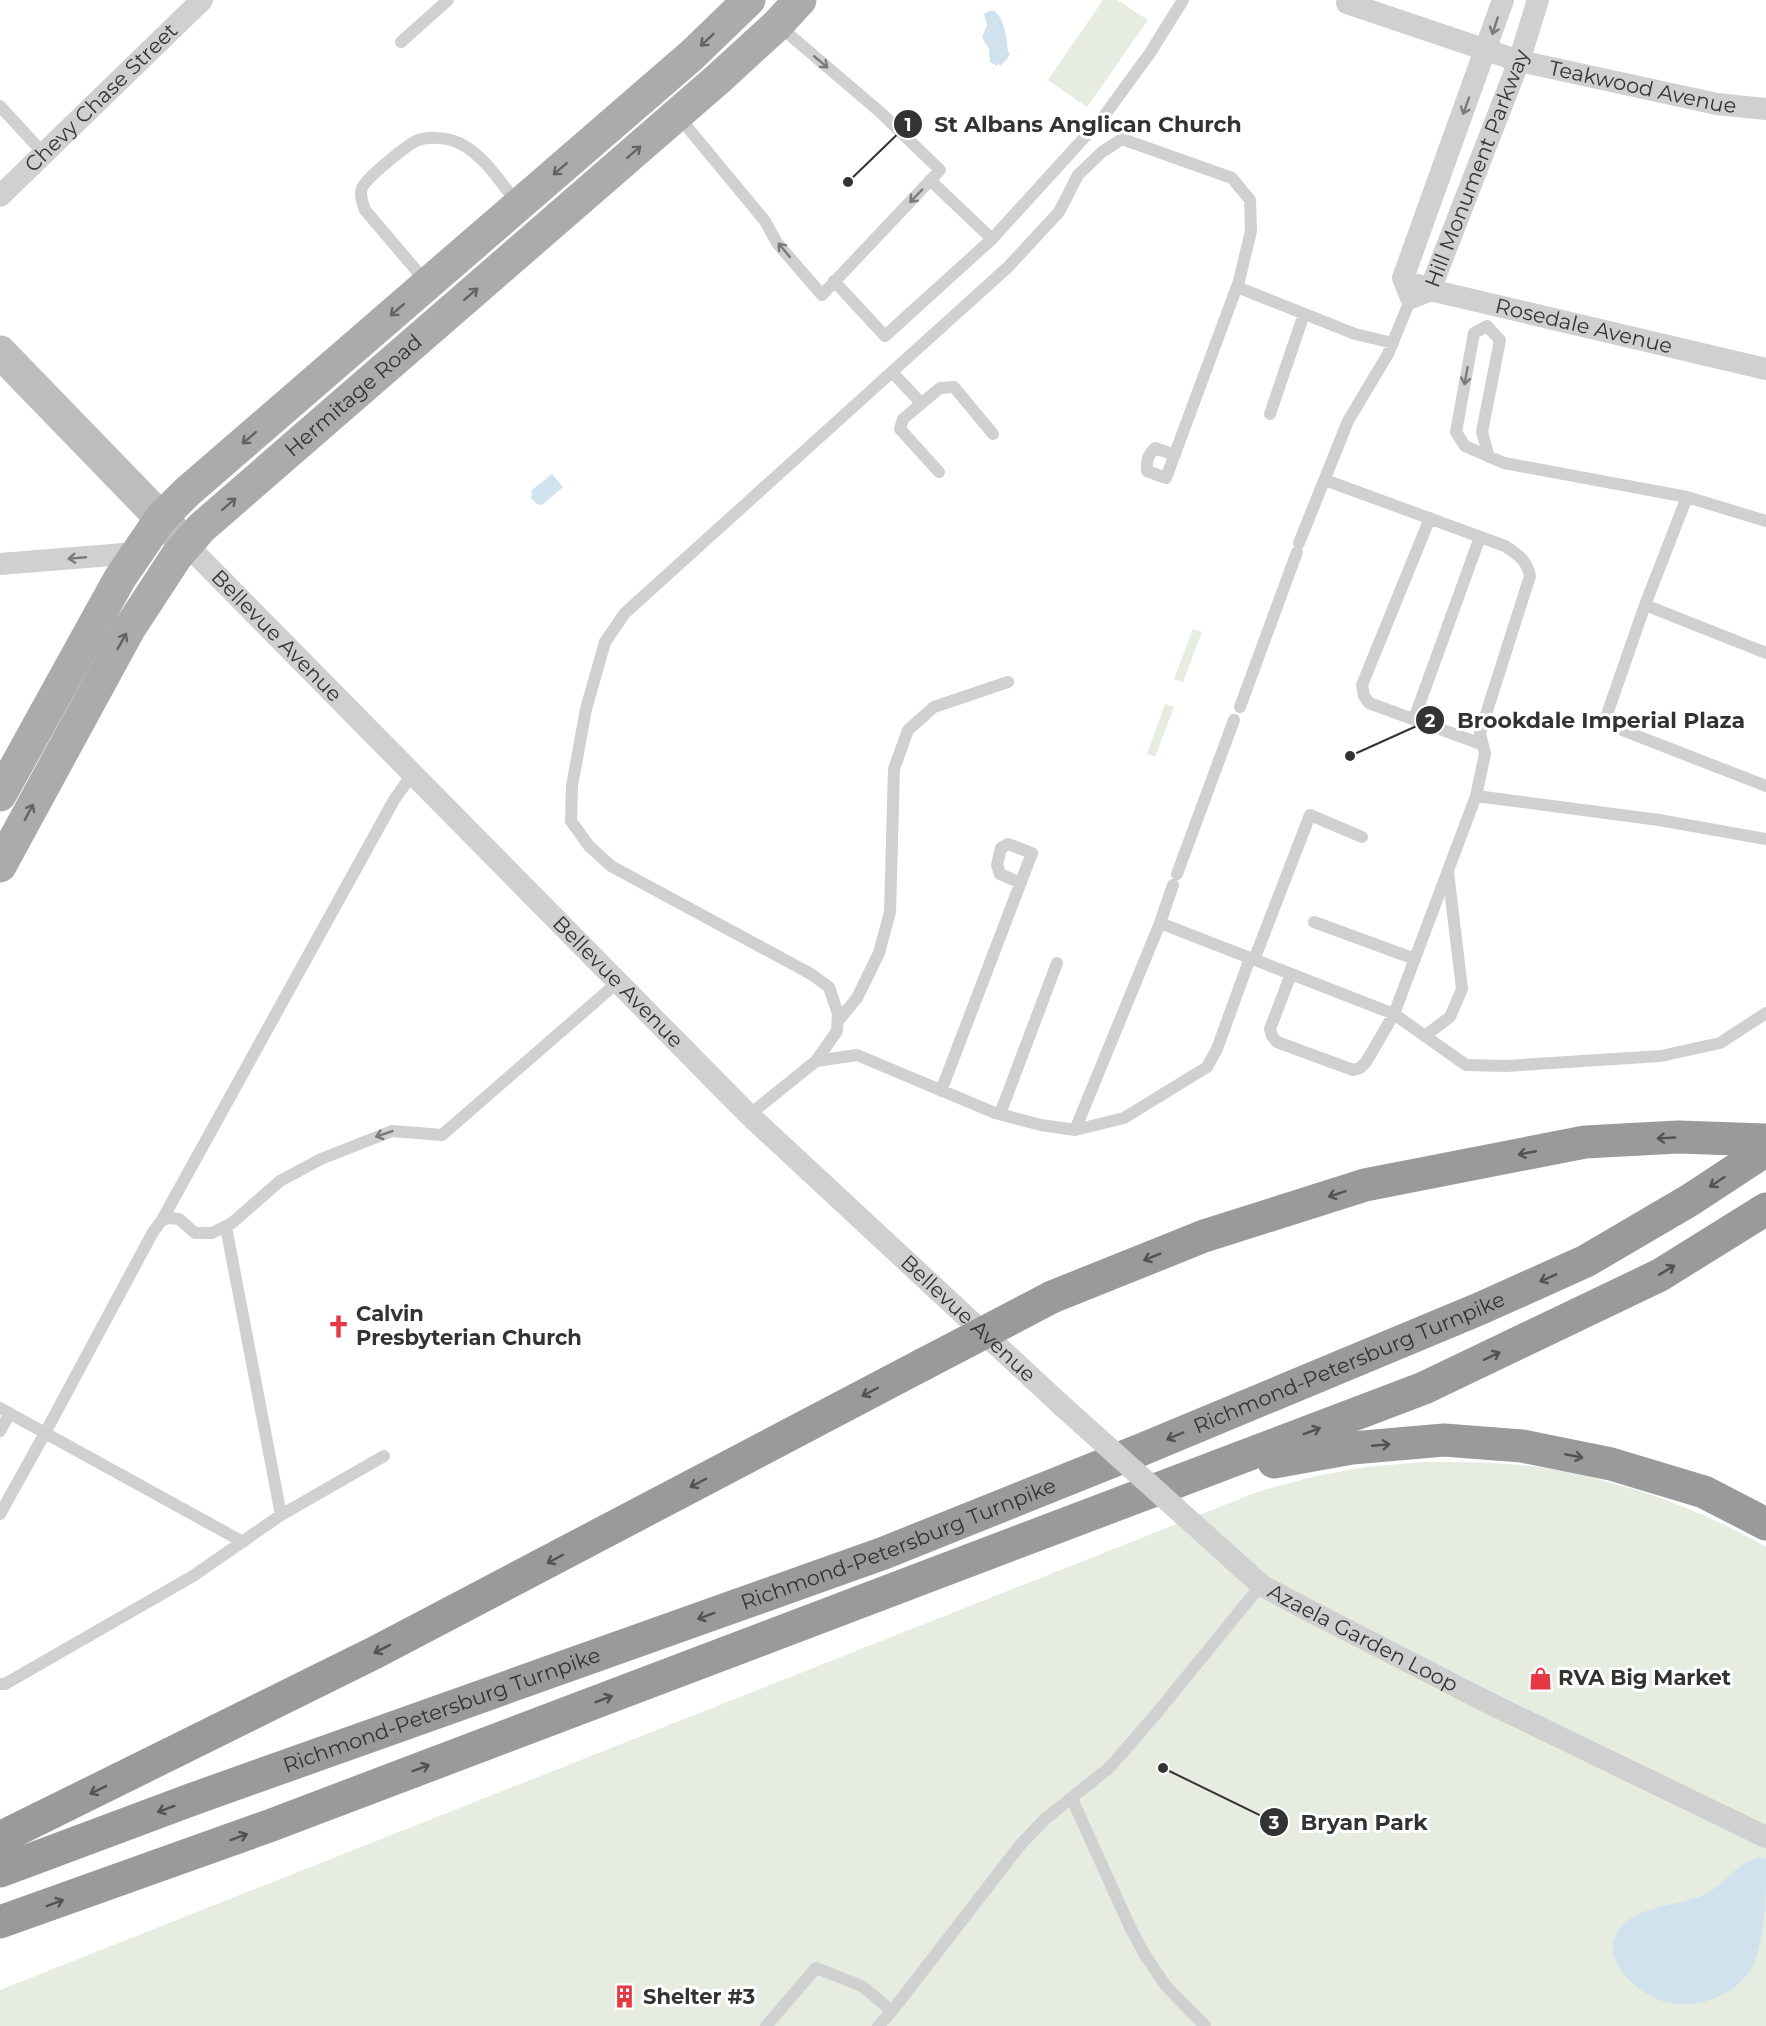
<svg xmlns="http://www.w3.org/2000/svg" width="1766" height="2026" viewBox="0 0 1766 2026" font-family="Montserrat,sans-serif">
	<style>
		.green { fill: #e6ecdf }
		.water { fill: #cfe2ee }
		.lines { fill: none; stroke-linecap: round; stroke-linejoin: round }
		.lane { stroke: #d0d0d0; stroke-width: 12 }
		.street { stroke: #d0d0d0; stroke-width: 22 }
		.secondary { stroke: #bdbdbd; stroke-width: 33 }
		.primary { stroke: #ababab; stroke-width: 33 }
		.highway { stroke: #9a9a9a; stroke-width: 33 }
		.street-bridge { stroke: #d0d0d0; stroke-width: 22 }
		.highway-bridge { stroke: #9a9a9a; stroke-width: 33 }
		.oneway { stroke: #7a7a7a }
		.oneway2 { stroke: #636363 }
		.oneway3 { stroke: #525252 }
		.labels { text-anchor: middle; stroke-width: 6; stroke-linejoin: round; paint-order: stroke }
		.street-label { font-size: 21px; fill: #333; stroke: #fff }
		.poi-label { font-size: 21px; font-weight: bold; fill: #333; stroke: #fff; text-anchor: start }
		.leader { fill: none; stroke: #333; stroke-width: 2 }
		.callout-dot { fill: #333; stroke: #fff; stroke-width: 2 }
		.mark-label { font-size: 18px; text-anchor: middle; font-weight: bold; fill: #fff }
		.callout-label { font-size: 22px; text-anchor: middle; font-weight: bold; fill: #333; stroke: #fff; stroke-width: 6; stroke-linejoin: round; paint-order: stroke }
	</style>
	<rect width="100%" height="100%" fill="#fff"/>
	<path class="green" d="M1103 0H1117L1148 20 1087 107 1048 80Z
		M1193 629 1202 632 1183 682 1174 679Z
		M1165 704 1174 707 1155 757 1147 754Z
		M1424 1462C1462 1462 1500 1462 1538 1467 1618 1480 1696 1506 1766 1547V2026H0V1990L1260 1491 1312 1477 1365 1467Z"/>
	<path class="water" d="M989 11H995C1006 23 1006 37 1008 52L1010 53 1008 58 1000 66 998 63 997 66 990 62 989 49 982 37 987 25 984 14Z
		M552 474 563 487 542 505 537 504 531 498 532 490Z
		M1762 1857 1766 1859C1766 1893 1766 1925 1756 1958 1750 1975 1736 1989 1719 1996 1702 2004 1685 2007 1666 2002 1638 1995 1594 1956 1622 1926 1642 1905 1676 1906 1702 1896 1725 1886 1736 1861 1762 1857Z"/>
	<g class="lines">
		<path class="lane" d="M401 42 448 0
			M0 106 44 154
			M678 116 765 221 777 243 822 295 940 170 880 112 778 25
			M930 180 992 239
			M834 281 885 336 992 239 1104 116 1150 53 1183 0
			M427 283 365 210C363 203 359 196 362 188 366 178 408 144 418 140 431 136 448 138 459 143 483 154 501 183 517 203
			M1237 287 1355 334 1393 343
			M1487 326 1474 333 1456 432 1465 446 1504 463 1687 497 1766 521
			M1487 326 1500 340 1482 432 1489 457
			M892 372 921 403
			M1270 414 1304 314
			M939 472 900 429 903 419 940 388 954 387 993 434
			M1687 497 1645 605 1604 723 1766 786
			M1430 518 1362 685 1364 696 1369 703 1481 744
			M1299 543 1348 421 1388 354 1411 298
			M1645 605 1766 653
			M1240 707 1297 552
			M1414 719 1480 537
			M1476 796 1659 820 1766 839
			M1177 874 1234 720
			M1314 922 1415 959
			M1160 923 1394 1014 1466 1065 1506 1066 1661 1056 1720 1043 1766 1013
			M1254 960 1310 815 1362 837
			M1291 974 1270 1029 1272 1036 1277 1042 1353 1070 1360 1068 1366 1062 1394 1014 1476 796 1485 754 1480 733 1530 576C1527 560 1518 555 1505 546L1325 480
			M838 1021 857 998 879 953 890 912 894 769 908 730 934 707 1008 682
			M1426 1035 1450 1017 1462 989 1448 872
			M816 1061 857 1055 995 1113 1041 1125 1075 1130 1124 1118 1207 1067 1217 1049 1250 958
			M941 1091 1032 853 1008 844 1001 848 997 865 1000 874 1021 883
			M1000 1114 1057 963
			M749 1115 816 1061 837 1031 838 1014 829 987 811 974 611 866 589 846 571 821 572 786 586 709 605 642 625 613 1008 267 1059 212 1078 175 1102 152 1122 139 1232 178 1250 200 1251 231 1239 281 1166 478 1147 471C1146 461 1148 455 1155 448L1175 455
			M1075 1130 1160 923 1173 885
			M162 1220 169 1218 179 1219 195 1233H212L232 1223 280 1181 321 1159 392 1131 442 1135 618 982
			M0 1408 45 1433 153 1232 162 1220 394 800 413 773
			M0 1431 10 1413
			M0 1514 45 1433 243 1542
			M281 1515 384 1456
			M0 1684H5L193 1576 281 1515 226 1227
			M1072 1799 1130 1927 1145 1955 1166 1986 1205 2026
			M766 2026 816 1968 862 1986 892 2011
			M878 2026 892 2011 1021 1844 1045 1819 1109 1768 1156 1714 1261 1585"/>
		<g class="street">
			<path id="s1" d="M1503 0 1403 278 1411 298 1430 290 1519 61 1538 0"/>
			<path id="s2" d="M1347 3 1519 61 1717 104 1766 109"/>
			<path id="s3" d="M0 196 202 0"/>
			<path id="s4" d="M1418 285 1430 290 1766 369"/>
			<path id="s5" d="M186 544 749 1115 1059 1403"/>
			<path d="M0 564 136 553"/>
			<path id="s6" d="M1229 1556 1261 1585 1304 1608 1487 1702 1766 1837"/>
		</g>
		<path class="secondary" d="M0 352 186 544"/>
		<g class="primary">
			<path d="M0 795 120 578 161 518 187 492 692 55 749 0"/>
			<path id="s7" d="M0 866 129 629 176 557 201 528 718 79 777 25 800 0"/>
		</g>
		<g class="highway">
			<path d="M1052 1297 1204 1236 1365 1185 1585 1142 1678 1137 1766 1140"/>
			<path d="M1274 1462 1352 1448 1444 1440 1522 1446 1611 1464 1704 1492 1766 1524"/>
			<path d="M0 1838 376 1652 922 1365"/>
			<path id="s8" d="M0 1871 193 1799 884 1553 1143 1449 1479 1309 1586 1261 1690 1200 1766 1150"/>
			<path d="M0 1922 269 1826 1424 1388 1660 1275 1766 1209"/>
		</g>
		<path class="street-bridge" d="M1059 1403 1229 1556"/>
		<path class="highway-bridge" d="M922 1365 1052 1297"/>
	</g>
	<defs><path id="oneway-shaft" d="M-6 0H5M1.5-3L5.5 0L1.5 3" fill="none" stroke-width="1.6" stroke-linecap="round" stroke-linejoin="round" transform="scale(1.5)"/></defs>
	<g class="oneway">
		<use href="#oneway-shaft" transform="translate(1495 26) rotate(108)"/>
		<use href="#oneway-shaft" transform="translate(821 62) rotate(40)"/>
		<use href="#oneway-shaft" transform="translate(1466 106) rotate(110)"/>
		<use href="#oneway-shaft" transform="translate(916 196) rotate(134)"/>
		<use href="#oneway-shaft" transform="translate(784 250) rotate(-130)"/>
		<use href="#oneway-shaft" transform="translate(1466 376) rotate(100)"/>
		<use href="#oneway-shaft" transform="translate(77 558) rotate(175)"/>
		<use href="#oneway-shaft" transform="translate(384 1134) rotate(161)"/>
	</g>
	<g class="oneway2">
		<use href="#oneway-shaft" transform="translate(707 40) rotate(137)"/>
		<use href="#oneway-shaft" transform="translate(634 152) rotate(-41)"/>
		<use href="#oneway-shaft" transform="translate(560 169) rotate(139)"/>
		<use href="#oneway-shaft" transform="translate(471 294) rotate(-41)"/>
		<use href="#oneway-shaft" transform="translate(397 310) rotate(139)"/>
		<use href="#oneway-shaft" transform="translate(249 438) rotate(139)"/>
		<use href="#oneway-shaft" transform="translate(229 504) rotate(-41)"/>
		<use href="#oneway-shaft" transform="translate(122 641) rotate(-61)"/>
		<use href="#oneway-shaft" transform="translate(29 812) rotate(-62)"/>
	</g>
	<g class="oneway3">
		<use href="#oneway-shaft" transform="translate(1666 1138) rotate(177)"/>
		<use href="#oneway-shaft" transform="translate(1527 1153) rotate(169)"/>
		<use href="#oneway-shaft" transform="translate(1717 1182) rotate(146)"/>
		<use href="#oneway-shaft" transform="translate(1337 1194) rotate(162)"/>
		<use href="#oneway-shaft" transform="translate(1152 1257) rotate(158)"/>
		<use href="#oneway-shaft" transform="translate(1667 1270) rotate(-31)"/>
		<use href="#oneway-shaft" transform="translate(1548 1278) rotate(156)"/>
		<use href="#oneway-shaft" transform="translate(1492 1356) rotate(-26)"/>
		<use href="#oneway-shaft" transform="translate(870 1392) rotate(152)"/>
		<use href="#oneway-shaft" transform="translate(1312 1431) rotate(-21)"/>
		<use href="#oneway-shaft" transform="translate(1175 1436) rotate(157)"/>
		<use href="#oneway-shaft" transform="translate(1381 1445) rotate(-5)"/>
		<use href="#oneway-shaft" transform="translate(1574 1456) rotate(11)"/>
		<use href="#oneway-shaft" transform="translate(698 1483) rotate(152)"/>
		<use href="#oneway-shaft" transform="translate(555 1559) rotate(152)"/>
		<use href="#oneway-shaft" transform="translate(706 1616) rotate(160)"/>
		<use href="#oneway-shaft" transform="translate(382 1649) rotate(153)"/>
		<use href="#oneway-shaft" transform="translate(604 1699) rotate(-21)"/>
		<use href="#oneway-shaft" transform="translate(421 1768) rotate(-21)"/>
		<use href="#oneway-shaft" transform="translate(98 1790) rotate(154)"/>
		<use href="#oneway-shaft" transform="translate(166 1809) rotate(160)"/>
		<use href="#oneway-shaft" transform="translate(239 1837) rotate(-20)"/>
		<use href="#oneway-shaft" transform="translate(55 1903) rotate(-20)"/>
	</g>
	<defs>
		<symbol id="church-bare" viewBox="-9 -9 18 18"><path d="M-1.2-6h2.4v3.5h3.3v2.4h-3.3V6h-2.4V-.1h-3.3v-2.4h3.3Z" fill="#e63946" stroke="#fff" stroke-width="2.5" paint-order="stroke"/></symbol>
		<symbol id="shop-bare" viewBox="-9 -9 18 18"><path d="M-5-2.5h2.3a2.7 3.5 0 0 1 5.4 0H5L5.5 6h-11ZM-1.5-2.5h3a1.5 2.3 0 0 0-3 0Z" fill="#e63946" stroke="#fff" stroke-width="2.5" paint-order="stroke"/></symbol>
		<symbol id="building-bare" viewBox="-9 -9 18 18"><path d="M-4-6H4V6H1V3H-1V6H-4ZM-2.5-4.3h1.7v1.8h-1.7ZM.8-4.3h1.7v1.8H.8ZM-2.5-1h1.7V.8h-1.7ZM.8-1h1.7V.8H.8Z" fill="#e63946" stroke="#fff" stroke-width="2.5" paint-order="stroke"/></symbol>
	</defs>
	<g fill-rule="evenodd">
		<use href="#church-bare" x="322" y="1310" width="33" height="33"/>
		<use href="#shop-bare" x="1524" y="1662" width="33" height="33"/>
		<use href="#building-bare" x="608" y="1980" width="33" height="33"/>
	</g>
	<g class="labels">
		<g class="street-label">
			<text dy="7" stroke="none"><textPath href="#s2" startOffset="308">Teakwood Avenue</textPath></text>
			<text dy="7" stroke="none"><textPath href="#s3" startOffset="141">Chevy Chase Street</textPath></text>
			<text dy="7" stroke="none"><textPath href="#s1" startOffset="468">Hill Monument Parkway</textPath></text>
			<text dy="7" stroke="none"><textPath href="#s4" startOffset="171">Rosedale Avenue</textPath></text>
			<text dy="7" stroke="none"><textPath href="#s7" startOffset="596">Hermitage Road</textPath></text>
			<text dy="7" stroke="none"><textPath href="#s5" startOffset="129">Bellevue Avenue</textPath></text>
			<text dy="7" stroke="none"><textPath href="#s5" startOffset="615">Bellevue Avenue</textPath></text>
			<text dy="7" stroke="none"><textPath href="#s5" startOffset="1101">Bellevue Avenue</textPath></text>
			<text dy="7" stroke="none"><textPath href="#s8" startOffset="1442">Richmond-Petersburg Turnpike</textPath></text>
			<text dy="7" stroke="none"><textPath href="#s8" startOffset="956">Richmond-Petersburg Turnpike</textPath></text>
			<text dy="7" stroke="none"><textPath href="#s6" startOffset="158">Azaela Garden Loop</textPath></text>
			<text dy="7" stroke="none"><textPath href="#s8" startOffset="470">Richmond-Petersburg Turnpike</textPath></text>
		</g>
		<g class="poi-label">
			<text x="356" y="1321">Calvin<tspan x="356" dy="24">Presbyterian Church</tspan></text>
			<text x="1558" y="1685">RVA Big Market</text>
			<text x="643" y="2004">Shelter #3</text>
		</g>
	</g>
	<path class="leader" d="M848 182L908 124M1350 756L1430 720M1163 1768L1274 1822"/>
	<g class="callout-dot">
		<circle cx="848" cy="182" r="6"/>
		<circle cx="1350" cy="756" r="6"/>
		<circle cx="1163" cy="1768" r="6"/>
		<circle cx="908" cy="124" r="15"/>
		<circle cx="1430" cy="720" r="15"/>
		<circle cx="1274" cy="1822" r="15"/>
	</g>
	<g class="mark-label">
		<text x="908" y="131">1</text>
		<text x="1430" y="727">2</text>
		<text x="1274" y="1829">3</text>
	</g>
	<g class="callout-label">
		<text x="1088" y="132">St Albans Anglican Church</text>
		<text x="1601" y="728">Brookdale Imperial Plaza</text>
		<text x="1364" y="1830">Bryan Park</text>
	</g>
</svg>
